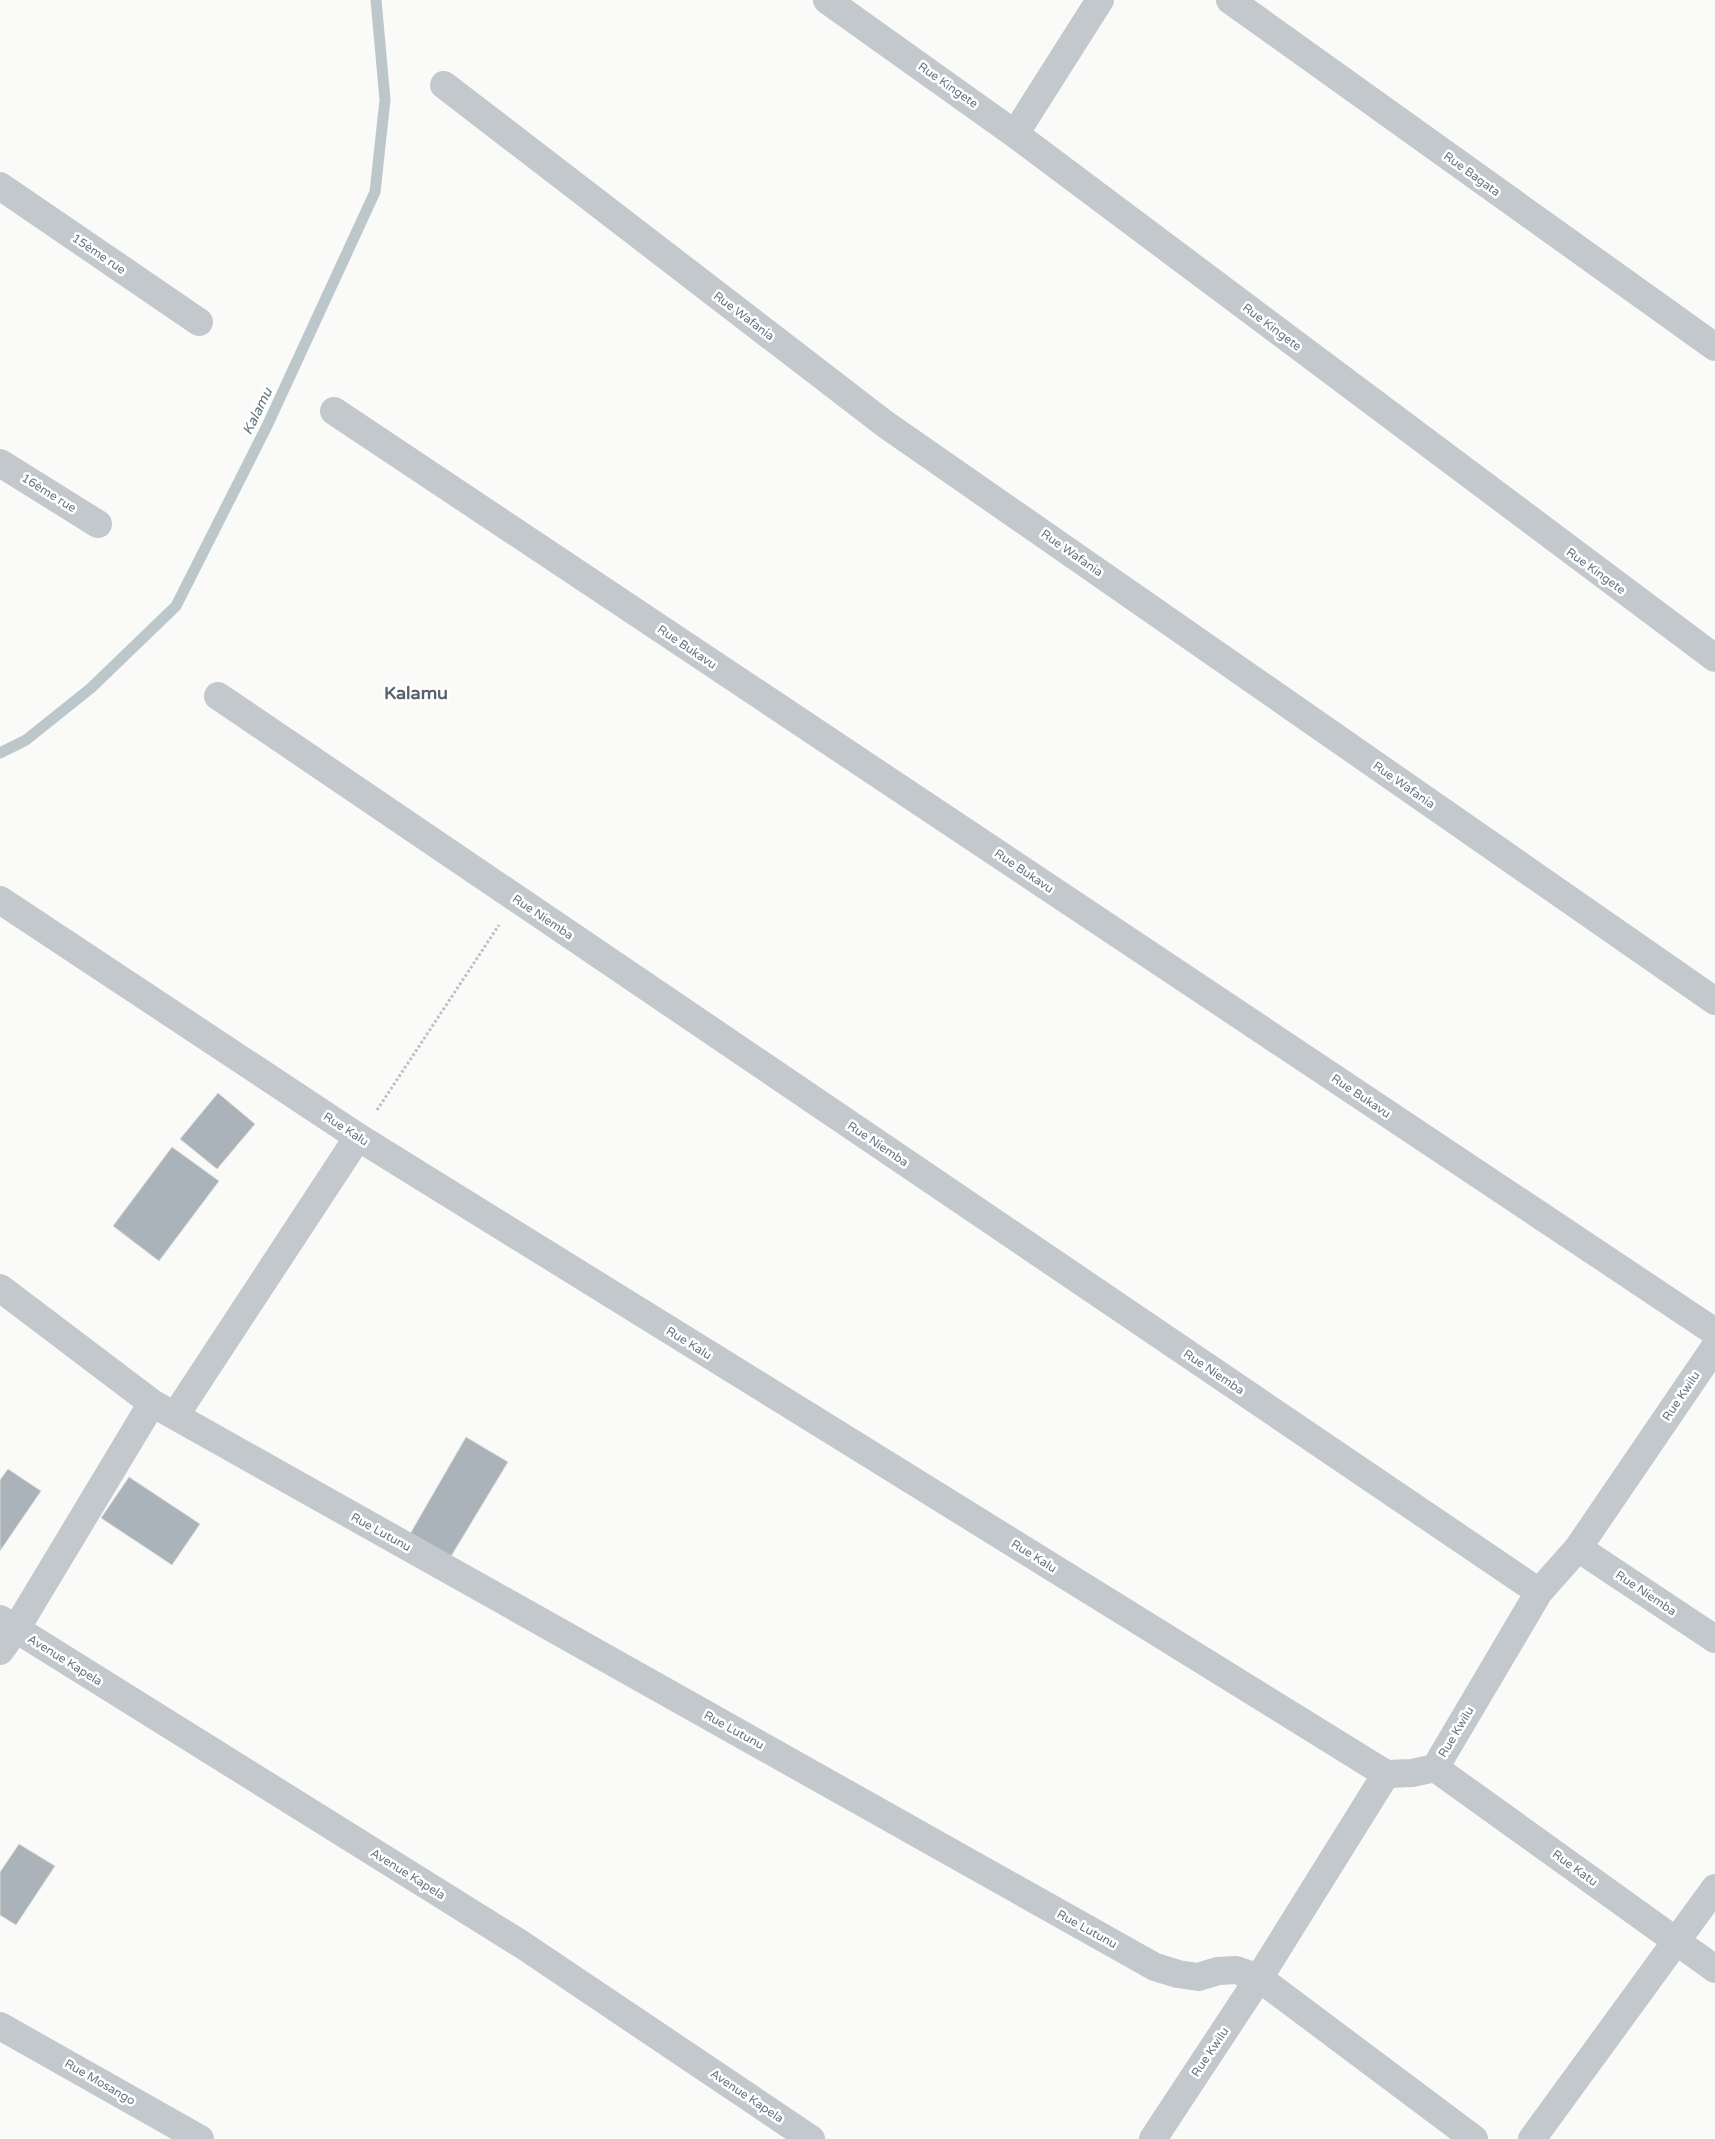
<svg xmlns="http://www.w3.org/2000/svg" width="1715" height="2139" viewBox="0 0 1715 2139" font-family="'Varela Round',sans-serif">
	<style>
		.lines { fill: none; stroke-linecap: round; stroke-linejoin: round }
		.stream { stroke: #bbc7cb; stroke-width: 11 }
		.building { fill: #aab3b9; stroke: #dcdcda }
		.path { stroke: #bbbfc2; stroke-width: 3; stroke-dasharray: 2.5 2.5; stroke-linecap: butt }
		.minor { stroke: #c3c8cc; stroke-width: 28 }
		.labels { text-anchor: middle; stroke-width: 5; stroke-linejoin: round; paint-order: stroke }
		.street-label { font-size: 12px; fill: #657683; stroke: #fff }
		.water-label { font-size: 14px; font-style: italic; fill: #60757c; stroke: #fff }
		.district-label { font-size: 18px; font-weight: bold; fill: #57646e; stroke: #fff }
	</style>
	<rect width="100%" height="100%" fill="#fafaf8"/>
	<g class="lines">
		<path class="stream" d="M0 753 26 740 91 688 176 606 267 426 375 192 385 100 376 0"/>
	</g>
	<path class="building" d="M218 1093 255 1124 217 1169 180 1139Z
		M172 1147 219 1181 159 1261 113 1226Z
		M466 1437 508 1462 450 1558 410 1534Z
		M8 1469 41 1491 0 1551V1480Z
		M129 1477 200 1524 172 1565 101 1518Z
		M19 1844 55 1866 16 1925 0 1915V1872Z"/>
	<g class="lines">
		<path class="path" d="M377 1110 499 925"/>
		<path class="minor" d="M827 0 1015 134 1715 658
			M1230 0 1715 347
			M444 85 885 424 1715 1001
			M1015 134 1100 0
			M0 186 199 322
			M334 411 1715 1332
			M0 463 98 524
			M218 696 1539 1592
			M0 900 358 1137 1386 1774
			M0 1288 152 1403 1155 1967 1178 1974 1198 1977 1218 1971 1236 1970 1259 1978 1474 2139
			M175 1416 358 1137
			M1578 1548 1715 1639
			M0 1619 521 1944 811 2139
			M0 1651 16 1629 152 1403
			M1435 1768 1715 1969
			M0 2026 200 2139
			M1153 2139 1259 1978 1386 1774 1412 1773 1435 1768 1539 1592 1578 1548 1715 1347
			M1532 2139 1715 1888"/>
	</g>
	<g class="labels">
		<g class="street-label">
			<text transform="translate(948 85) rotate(35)" y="4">Rue Kingete</text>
			<text transform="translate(1472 174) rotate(36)" y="4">Rue Bagata</text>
			<text transform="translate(99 254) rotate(34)" y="4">15ème rue</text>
			<text transform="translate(744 316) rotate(37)" y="4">Rue Wafania</text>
			<text transform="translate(1272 327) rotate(37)" y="4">Rue Kingete</text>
			<text transform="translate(49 493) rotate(32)" y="4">16ème rue</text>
			<text transform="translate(1072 553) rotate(35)" y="4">Rue Wafania</text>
			<text transform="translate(1596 571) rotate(36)" y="4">Rue Kingete</text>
			<text transform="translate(687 647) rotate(34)" y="4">Rue Bukavu</text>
			<text transform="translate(1404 785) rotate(35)" y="4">Rue Wafania</text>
			<text transform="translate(1024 871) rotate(34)" y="4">Rue Bukavu</text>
			<text transform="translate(543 917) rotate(34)" y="4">Rue Niemba</text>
			<text transform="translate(1361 1096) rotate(34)" y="4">Rue Bukavu</text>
			<text transform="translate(346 1129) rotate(33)" y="4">Rue Kalu</text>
			<text transform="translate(878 1144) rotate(34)" y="4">Rue Niemba</text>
			<text transform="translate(689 1343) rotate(32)" y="4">Rue Kalu</text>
			<text transform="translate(1214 1372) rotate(34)" y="4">Rue Niemba</text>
			<text transform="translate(1681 1396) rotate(-56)" y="4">Rue Kwilu</text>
			<text transform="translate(381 1532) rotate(29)" y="4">Rue Lutunu</text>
			<text transform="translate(1034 1556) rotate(32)" y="4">Rue Kalu</text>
			<text transform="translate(1646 1593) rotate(34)" y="4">Rue Niemba</text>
			<text transform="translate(65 1660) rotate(32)" y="4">Avenue Kapela</text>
			<text transform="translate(734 1730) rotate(29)" y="4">Rue Lutunu</text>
			<text transform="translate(1456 1732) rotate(-59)" y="4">Rue Kwilu</text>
			<text transform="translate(1575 1868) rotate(36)" y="4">Rue Katu</text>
			<text transform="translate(408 1874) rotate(32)" y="4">Avenue Kapela</text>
			<text transform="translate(1087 1929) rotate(29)" y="4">Rue Lutunu</text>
			<text transform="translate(1210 2052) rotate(-56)" y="4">Rue Kwilu</text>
			<text transform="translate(100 2082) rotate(30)" y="4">Rue Mosango</text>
			<text transform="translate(747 2096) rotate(34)" y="4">Avenue Kapela</text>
		</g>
		<g class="water-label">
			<text transform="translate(257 411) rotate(-64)" y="5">Kalamu</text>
		</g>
		<g class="district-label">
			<text x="416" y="699">Kalamu</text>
		</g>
	</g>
</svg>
